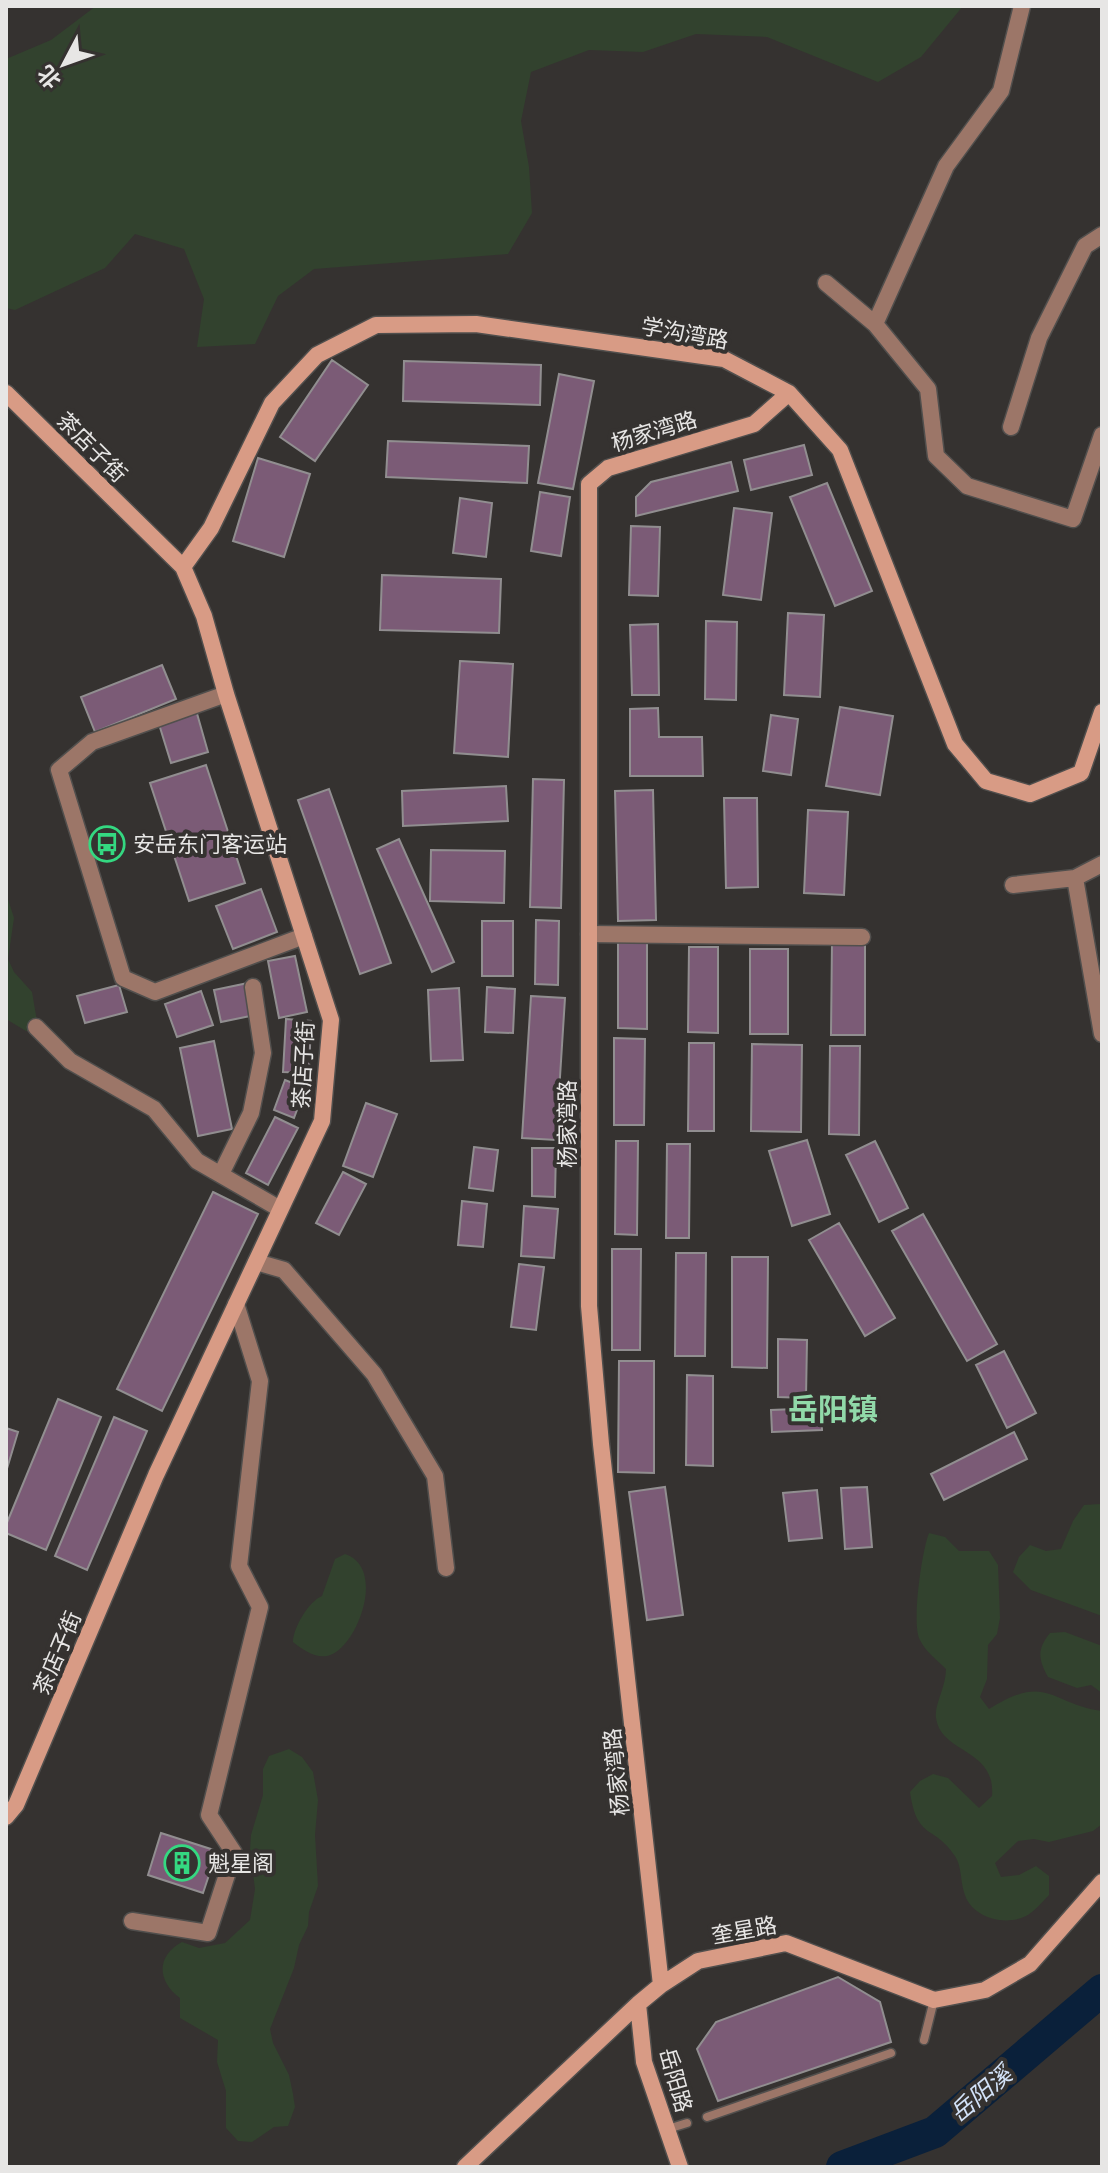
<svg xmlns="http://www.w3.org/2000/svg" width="1108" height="2173" viewBox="0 0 1108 2173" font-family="Manrope,'Noto Sans SC',sans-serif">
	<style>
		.green { fill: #32422e }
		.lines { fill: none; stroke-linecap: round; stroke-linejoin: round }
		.river { stroke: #0a203a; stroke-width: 32 }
		.building { fill: #7b5b76; stroke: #918e90; stroke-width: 2 }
		.lane-casing { stroke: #514f4d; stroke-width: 11 }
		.street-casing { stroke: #514f4d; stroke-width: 19 }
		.secondary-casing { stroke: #514f4d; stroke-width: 19 }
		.lane { stroke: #9c7668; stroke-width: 8 }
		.street { stroke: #9c7668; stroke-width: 16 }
		.secondary { stroke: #d89b85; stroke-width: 16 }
		.labels { text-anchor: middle; stroke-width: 8; stroke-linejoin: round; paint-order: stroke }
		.street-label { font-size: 22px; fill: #e7e6e5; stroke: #353230 }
		.poi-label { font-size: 22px; fill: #e7e6e5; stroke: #353230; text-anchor: start }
		.water-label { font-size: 24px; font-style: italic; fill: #d3e3f9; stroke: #353230 }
		.district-label { font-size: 30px; font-weight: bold; fill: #91d9a9; stroke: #353230 }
	</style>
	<rect width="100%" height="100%" fill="#353230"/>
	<path class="green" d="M96 6H963L921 57 878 82 767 37 696 34 643 52 589 50 531 72 521 121 529 167 532 213 508 254 314 269 278 296 255 344 197 347 204 299 184 249 135 234 105 268 15 310 6 308V59L51 40Z
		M6 893 14 918 8 959 14 972 32 992 38 1027 26 1031 6 1019Z
		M1100 1504 1102 1506V1616L1031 1590 1013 1572 1019 1557 1030 1545 1046 1551 1061 1549 1073 1521 1084 1505Z
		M929 1533 945 1537 959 1551H989L998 1565 1000 1618 997 1634 988 1645 987 1679 980 1697 989 1709C1048 1672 1050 1704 1102 1711V1824L1093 1831 1049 1842 1034 1839 1018 1841 995 1863 1001 1877 1019 1875 1036 1866 1049 1876V1895C1042 1902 1034 1912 1026 1916 1004 1927 970 1917 964 1892 960 1879 962 1867 955 1856 934 1824 917 1841 910 1792L920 1781 933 1774 948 1778 979 1808 992 1796C996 1748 941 1754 936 1718 934 1705 946 1687 946 1669 937 1660 925 1651 920 1640 911 1625 922 1550 929 1533Z
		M345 1554C388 1568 356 1651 327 1656 314 1658 302 1649 293 1642 293 1628 309 1601 322 1596L335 1559Z
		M1065 1632 1102 1646V1693L1091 1685 1077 1688 1048 1677C1038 1659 1037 1649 1050 1633Z
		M289 1749 302 1757 313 1772 318 1800 315 1835 318 1886 309 1912 308 1926 299 1945 294 1968 270 2029 273 2043 289 2075 293 2094 295 2107 288 2126 274 2127 252 2142 238 2141 226 2128V2091L217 2062 218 2040 180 2018V1998C157 1981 156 1956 182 1942L199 1948 225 1943 250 1920 255 1889 250 1850 251 1835 263 1795V1769L269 1756Z"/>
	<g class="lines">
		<path class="river" d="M842 2167 935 2132 1102 1990"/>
	</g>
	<path class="building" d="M332 360 368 385 315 461 280 437Z
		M404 361 541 365 540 405 403 401Z
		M559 374 594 381 573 489 538 483Z
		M388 441 529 446 527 483 386 477Z
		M804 445 812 475 751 490 744 460Z
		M258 458 310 474 284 557 233 541Z
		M731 462 738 491 636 516V497L651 482Z
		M827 483 872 591 835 606 790 497Z
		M540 492 570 497 561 556 531 551Z
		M460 498 492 503 486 557 453 553Z
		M734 508 772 513 761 600 723 595Z
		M631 526 660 527 658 596 629 595Z
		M382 575 501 579 499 633 380 630Z
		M788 613 824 615 820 697 784 695Z
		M706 621 737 622 736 700 705 699Z
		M658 624 659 695H632L630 625Z
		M460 661 513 664 508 757 454 753Z
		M162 665 176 699 95 732 81 697Z
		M840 707 893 716 880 795 826 786Z
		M658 708 659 737H702L703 776H630V709Z
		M196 710 208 752 171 763 158 721Z
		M771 715 798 719 791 775 763 771Z
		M206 765 245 883 189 901 150 783Z
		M533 779 564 780 561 908 530 907Z
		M506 786 508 821 403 826 402 791Z
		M329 789 391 963 360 974 298 800Z
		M653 790 656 920 618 921 615 791Z
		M724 798H757L758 887 726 888Z
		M808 810 848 812 844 895 804 893Z
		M399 839 454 962 432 972 377 849Z
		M431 850 505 851 504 903 430 901Z
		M261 889 277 932 233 949 216 906Z
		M536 920 559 921 558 985 535 984Z
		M482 921H513V976H482Z
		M618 942 647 943V1029L618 1028Z
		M832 942 865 943V1035H831Z
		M689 947H718V1033L688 1032Z
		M750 949H788V1034H750Z
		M295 956 307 1012 279 1018 268 961Z
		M248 983 255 1015 221 1022 214 990Z
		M119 985 127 1012 85 1023 77 996Z
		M487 987 515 989 513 1033 485 1032Z
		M459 988 463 1060 431 1061 428 990Z
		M201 991 213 1025 177 1037 165 1004Z
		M531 996 565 998 556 1140 522 1138Z
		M286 1019 311 1021 309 1073 283 1072Z
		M614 1038 645 1039 644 1125H614Z
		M214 1041 232 1129 198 1136 180 1048Z
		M689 1043H714V1131H688Z
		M752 1044 802 1045 801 1132 751 1131Z
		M830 1046H860L859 1135 829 1134Z
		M285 1080 305 1088 294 1118 274 1110Z
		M366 1103 397 1114 373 1177 343 1166Z
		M275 1117 298 1128 268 1185 246 1173Z
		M807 1140 830 1214 792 1226 769 1151Z
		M616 1141H638L637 1235 615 1234Z
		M875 1141 908 1208 879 1222 846 1155Z
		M667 1144H690L689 1238H666Z
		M474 1147 498 1150 493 1191 469 1188Z
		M532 1148H556L555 1197 532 1196Z
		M343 1172 366 1184 339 1235 316 1223Z
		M213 1192 258 1214 162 1411 117 1389Z
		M462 1201 487 1204 483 1247 458 1245Z
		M524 1206 558 1209 554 1258 521 1256Z
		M923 1214 997 1344 967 1361 892 1231Z
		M839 1223 895 1318 865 1336 809 1240Z
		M612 1249H641L640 1350H612Z
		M676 1253H706L705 1356H675Z
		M732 1257H768L767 1368 732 1367Z
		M519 1264 544 1267 536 1330 511 1327Z
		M778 1339 807 1340 806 1398 778 1397Z
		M1004 1351 1036 1413 1007 1428 976 1365Z
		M619 1361H654V1473L618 1472Z
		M687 1375 713 1376V1466L686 1465Z
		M58 1399 101 1417 46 1550 6 1533V1525Z
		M821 1408 822 1430 772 1432 771 1410Z
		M114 1417 147 1431 87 1570 55 1556Z
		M6 1428 18 1432 6 1472Z
		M1014 1432 1027 1459 944 1500 931 1474Z
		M665 1487 683 1615 647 1620 629 1492Z
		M867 1487 872 1547 845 1549 841 1488Z
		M817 1490 822 1538 789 1541 783 1493Z
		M161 1833 217 1851 203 1893 148 1875Z
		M838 1977 880 2002 891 2042 718 2101 697 2049 716 2022Z"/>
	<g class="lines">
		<defs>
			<path id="lane" d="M924 2040 934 2000
				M707 2117 891 2053
				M668 2129 687 2123"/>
			<path id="street" d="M826 283 875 324 928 389 936 456 967 486 1073 519 1102 435
				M875 324 946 166 1001 91 1022 6
				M1011 427 1039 338 1085 246 1102 235
				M226 694 92 742 59 770 123 978 155 992 304 936
				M1075 878 1102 1034
				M1013 885 1075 878 1102 864
				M589 934 862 937
				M36 1027 70 1061 154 1109 197 1161 280 1209
				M221 1174 251 1113 263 1053 253 987
				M256 1262 284 1270 374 1374 435 1476 446 1568
				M132 1921 208 1933 234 1853 209 1815 260 1607 239 1566 260 1381 236 1304"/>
			<path id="secondary" d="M6 393 183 567 204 616 226 694 331 1020 322 1121 156 1475 16 1805 6 1817
				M183 567 211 528 272 403 317 355 376 325 476 324 724 359 789 393 840 450 955 744 986 781 1030 794 1081 773 1102 712
				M661 1985 601 1444 589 1306V484L608 468 754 424 789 393
				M638 2004 644 2062 680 2167
				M465 2167 638 2004 661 1985 698 1961 786 1943 934 2000 985 1990 1030 1964 1102 1882"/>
		</defs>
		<use href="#lane" class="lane-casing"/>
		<use href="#street" class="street-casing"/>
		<use href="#secondary" class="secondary-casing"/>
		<use href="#lane" class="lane"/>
		<use href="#street" class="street"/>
		<use href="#secondary" class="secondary"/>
	</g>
	<defs>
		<symbol id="bus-ring" viewBox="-11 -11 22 22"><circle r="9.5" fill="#353230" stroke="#34d881" stroke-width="1.5"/><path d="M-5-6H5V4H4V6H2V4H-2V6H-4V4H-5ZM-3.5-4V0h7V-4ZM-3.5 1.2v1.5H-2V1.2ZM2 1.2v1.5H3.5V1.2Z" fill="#34d881"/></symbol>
		<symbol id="building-ring" viewBox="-11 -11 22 22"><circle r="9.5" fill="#353230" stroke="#34d881" stroke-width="1.5"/><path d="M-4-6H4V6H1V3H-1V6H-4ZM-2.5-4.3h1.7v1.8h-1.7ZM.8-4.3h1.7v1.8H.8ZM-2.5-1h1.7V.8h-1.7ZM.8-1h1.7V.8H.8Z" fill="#34d881"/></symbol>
	</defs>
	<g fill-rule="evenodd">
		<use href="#bus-ring" x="87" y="824" width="40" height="40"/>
		<use href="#building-ring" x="162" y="1843" width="40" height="40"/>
	</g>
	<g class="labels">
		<g class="street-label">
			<text transform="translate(685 333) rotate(10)" y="8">学沟湾路</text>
			<text transform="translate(654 431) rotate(-17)" y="8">杨家湾路</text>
			<text transform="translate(92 447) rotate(45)" y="8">茶店子街</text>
			<text transform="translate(303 1065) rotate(-87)" y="8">茶店子街</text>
			<text transform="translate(567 1124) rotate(-90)" y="8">杨家湾路</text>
			<text transform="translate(57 1653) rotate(-67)" y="8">茶店子街</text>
			<text transform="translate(616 1772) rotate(-96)" y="8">杨家湾路</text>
			<text transform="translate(744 1930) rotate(-10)" y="8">奎星路</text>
			<text transform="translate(676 2080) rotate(74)" y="8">岳阳路</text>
		</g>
		<g class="poi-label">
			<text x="133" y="852">安岳东门客运站</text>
			<text x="208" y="1871">魁星阁</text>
		</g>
		<g class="water-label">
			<text transform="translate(981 2094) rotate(-40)" y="8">岳阳溪</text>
		</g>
		<g class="district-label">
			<text x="833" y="1420">岳阳镇</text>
		</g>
	</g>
	<rect width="1108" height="2173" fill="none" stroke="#e7e6e5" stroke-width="16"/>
	<g transform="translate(64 64) rotate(229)" stroke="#353230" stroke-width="6" paint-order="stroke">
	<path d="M0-6L14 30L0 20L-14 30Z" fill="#e7e6e5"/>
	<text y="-12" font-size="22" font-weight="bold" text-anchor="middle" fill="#e7e6e5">北</text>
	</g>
</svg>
